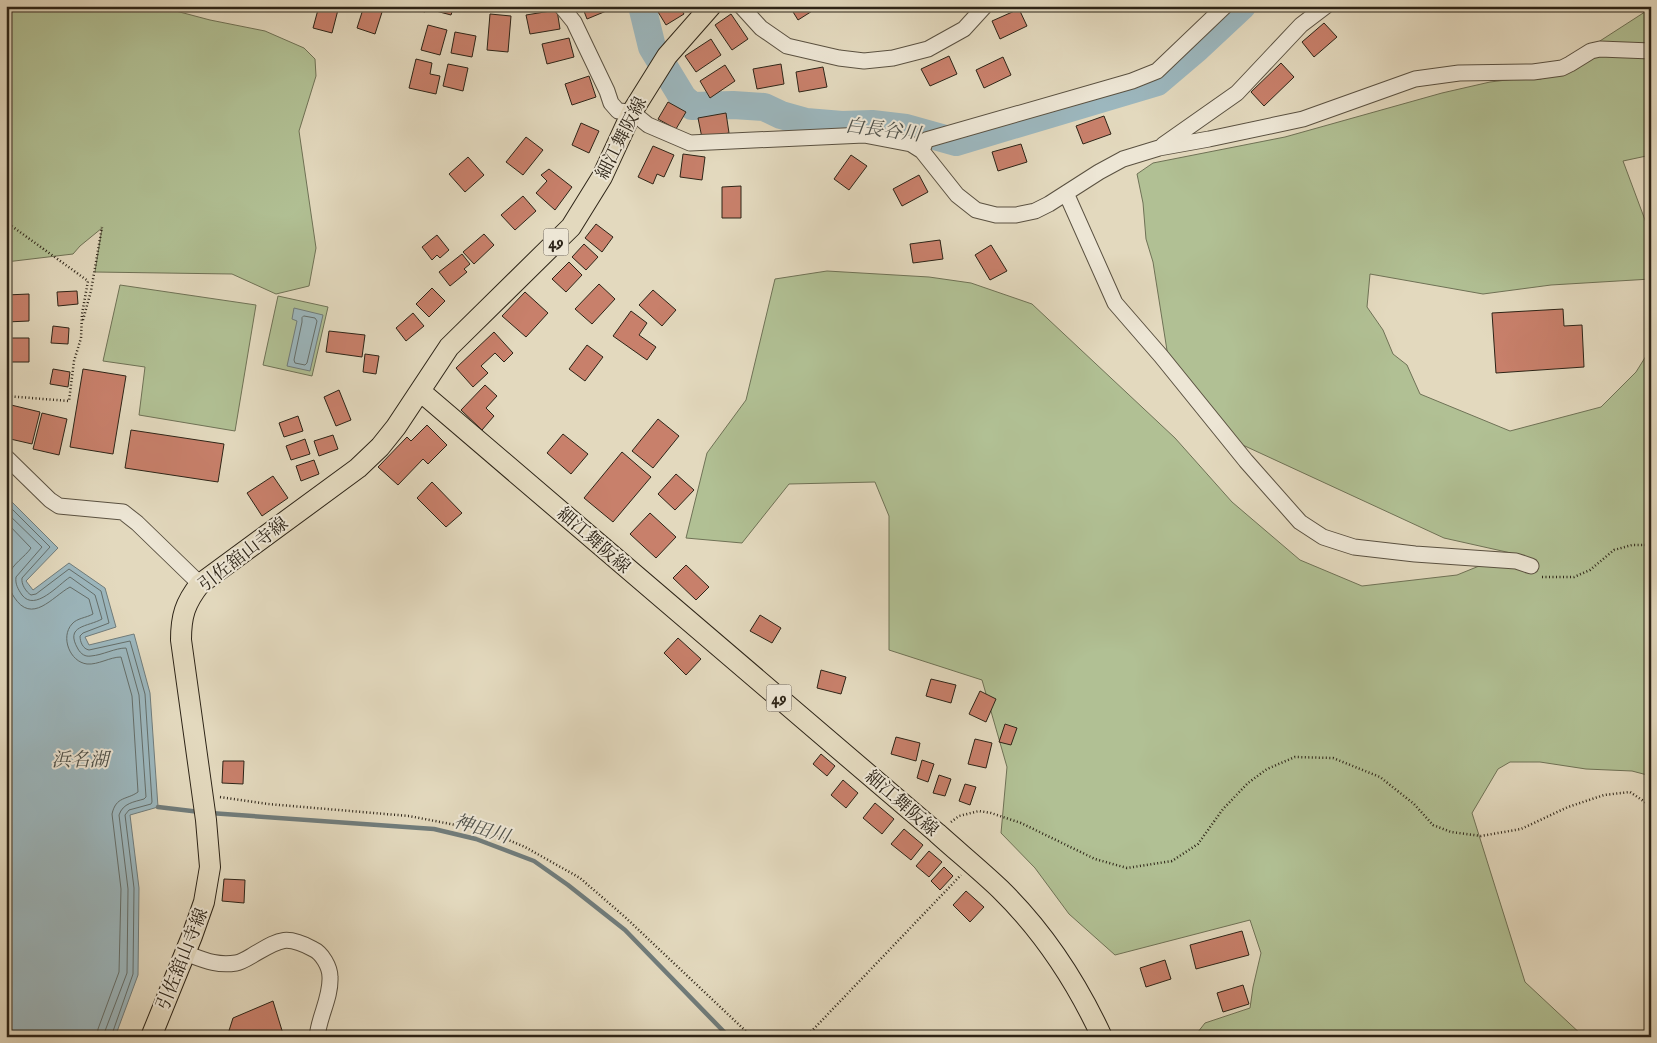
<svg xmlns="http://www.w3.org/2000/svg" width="1657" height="1043" viewBox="0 0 1657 1043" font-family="'IM FELL English','Noto Serif JP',serif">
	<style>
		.green { fill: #b1c094; stroke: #6f7256 }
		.water { fill: #9cb7be; stroke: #707c7b }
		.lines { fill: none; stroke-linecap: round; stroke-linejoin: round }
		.shore { stroke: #646e6a; stroke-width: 1 }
		.stream { stroke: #707c7b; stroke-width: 4.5 }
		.river { stroke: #9cb7be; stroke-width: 28 }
		.building { fill: #c8806b; stroke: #2d2417 }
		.minor-casing { stroke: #5a5141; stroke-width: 17 }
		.major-casing { stroke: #2d2417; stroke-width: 22 }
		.path { stroke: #2d2417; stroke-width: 2.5; stroke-dasharray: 1 2.5; stroke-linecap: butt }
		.minor { stroke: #ede6d5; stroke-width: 15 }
		.major { stroke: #e3d9be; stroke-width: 20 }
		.labels { text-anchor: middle; stroke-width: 4; stroke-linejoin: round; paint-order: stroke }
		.shield { fill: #ede6d5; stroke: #675e50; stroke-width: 1 }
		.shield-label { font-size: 16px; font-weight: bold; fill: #2d2417 }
		.street-label { font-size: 18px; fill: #2d2417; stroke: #ede6d5 }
		.water-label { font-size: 19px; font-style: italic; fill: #4e5049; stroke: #ede6d5 }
	</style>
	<rect width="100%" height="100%" fill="#e3d9be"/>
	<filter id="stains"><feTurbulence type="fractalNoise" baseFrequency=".004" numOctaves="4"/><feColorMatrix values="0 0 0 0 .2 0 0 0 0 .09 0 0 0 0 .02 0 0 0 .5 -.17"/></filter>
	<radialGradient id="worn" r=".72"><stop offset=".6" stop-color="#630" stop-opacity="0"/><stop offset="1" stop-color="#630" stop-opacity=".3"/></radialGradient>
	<path class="green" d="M6 6H157L210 20 265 31 304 48 315 59 316 76 299 131 316 248 309 286 276 294 232 274 95 272 102 228 80 246 73 254 6 262Z
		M1651 8V155L1623 161 1651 236V279L1551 285 1483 294 1370 274 1367 307 1383 330 1393 354 1407 365 1420 394 1510 431 1601 407 1636 372 1651 348V776L1632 771 1586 769 1540 762H1510L1498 769 1472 813 1525 982 1584 1037H1194L1205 1023 1250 1008 1253 987 1261 953 1250 920 1115 955 1069 914 1035 868 1001 833 1007 767 982 680 889 650V516L875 482 789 484 742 543 686 538 707 453 746 400 775 279 827 271 929 277 971 283 1032 304 1175 438 1232 502 1300 560 1362 586 1457 575 1511 553 1444 538 1234 441 1169 363 1153 262 1146 239 1143 203 1137 174 1153 163 1285 137 1442 93 1490 82 1523 78 1541 79Z
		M120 285 256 305 235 431 139 415 145 367 103 361Z
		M278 296 328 307 312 376 263 365Z"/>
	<path class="water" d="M294 308 323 315 310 371 287 366 297 321 292 319Z
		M6 496 58 548 26 581 33 590 69 563 105 588 116 627 85 637 89 645 134 634 150 693 158 807 130 815 139 888 138 975 115 1037H6Z"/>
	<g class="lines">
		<path class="shore" d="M304 316 315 318 317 321 307 363 305 365 295 363 294 360 302 322V318Z
			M6 503 50 547 22 578C21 584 26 592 31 595L36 594 69 569 101 591 109 623 83 633 80 636C80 642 83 649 89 650L130 641 145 694 152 802 151 804 129 810 125 815 134 888 133 974 111 1037
			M6 512 42 547 16 577C15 584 18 589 22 595 35 612 58 585 70 577L95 595 102 619C88 627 64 625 78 649 81 654 85 657 91 656 103 655 115 648 126 648L139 695 146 797 144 799C134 802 123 803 119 815L128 889 127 973 105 1031V1037
			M6 522 31 548C25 557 12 564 9 575 6 583 10 590 14 597 32 625 52 597 70 587L89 599 93 614C86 618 77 618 72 624 60 637 70 662 87 664 98 665 110 657 121 657L132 696 138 792C127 800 116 796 112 814L121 889 119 972 98 1029 97 1037"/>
		<path class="stream" d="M158 807 200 812
			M210 813 434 829 476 839 534 861 568 885 625 930 729 1037"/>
		<path class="river" d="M642 6 652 47 683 98 692 106 733 105 764 107 781 115 806 122 842 125 872 124 906 128 956 142 1157 82 1197 48 1242 6"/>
	</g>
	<path class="building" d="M319 6H339L332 33 313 28Z
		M364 6H384L375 34 357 28Z
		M402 6H427L425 12Z
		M433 6H454L451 15 432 10Z
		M582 6H615L616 7 587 19Z
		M656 6H679L684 14 666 25 655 7Z
		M791 6H816L817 8 798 20 790 7Z
		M1019 9 1027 26 1000 39 992 21Z
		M557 10 560 29 530 34 526 15Z
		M490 14 511 16 508 52 487 50Z
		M731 14 748 39 732 50 715 25Z
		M1324 23 1337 37 1314 57 1302 42Z
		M428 25 447 30 440 55 421 50Z
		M455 32 476 36 472 57 451 53Z
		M569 38 574 57 547 64 542 44Z
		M711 39 721 55 696 72 685 56Z
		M949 56 957 74 930 86 921 69Z
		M1003 57 1011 75 984 88 976 70Z
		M416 59 432 63 430 74 440 76 436 94 409 88Z
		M1281 63 1294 77 1264 106 1251 92Z
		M448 64 468 68 463 91 443 86Z
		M781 64 784 84 757 89 753 69Z
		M725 65 735 81 710 98 700 81Z
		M823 67 827 87 799 92 796 72Z
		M589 76 596 97 572 105 565 84Z
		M668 102 686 112 676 129 658 119Z
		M726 113 729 133 702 138 698 118Z
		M1104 116 1111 134 1083 144 1076 126Z
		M581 123 599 131 589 153 572 145Z
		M526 137 543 150 523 175 506 162Z
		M1021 144 1027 162 998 171 992 152Z
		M653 146 674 155 664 177 657 174 653 184 638 177Z
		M683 154 705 157 702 180 680 177Z
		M851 155 867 166 849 190 834 179Z
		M468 157 484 175 465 192 449 174Z
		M549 169 572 187 555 210 536 193 547 181 541 175Z
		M919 175 928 192 902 206 893 189Z
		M741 186V218H722V187Z
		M523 196 536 211 515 230 501 215Z
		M596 224 613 237 602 252 585 238Z
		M484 234 494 245 474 264 463 252Z
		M437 235 449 250 440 258 437 255 432 260 422 247Z
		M940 240 943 259 913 263 910 244Z
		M584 244 598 257 586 270 572 257Z
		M991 245 1007 271 990 280 975 255Z
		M462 254 470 264 464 269 467 272 450 286 439 272Z
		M569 262 582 275 566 292 552 279Z
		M599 284 615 299 592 324 575 309Z
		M432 288 445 301 429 317 416 304Z
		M653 290 676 310 662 326 639 305Z
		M77 291 78 304 58 306 57 292Z
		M525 292 548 313 526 337 502 316Z
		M29 294V321L6 322V295Z
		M1563 309 1564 326 1582 325 1584 367 1496 373 1492 313Z
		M631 311 647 323 639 335 656 347 647 360 613 336Z
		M413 313 424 326 406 341 396 328Z
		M53 326 69 328 68 344 51 343Z
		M329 331 365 335 362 357 326 352Z
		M494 332 513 353 504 362 495 353 481 366 488 373 473 387 456 368Z
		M6 338H29V362H6Z
		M587 345 603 357 585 381 569 369Z
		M365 354 379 356 376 374 363 372Z
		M53 369 70 372 68 387 50 384Z
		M83 369 126 376 113 454 70 447Z
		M485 385 497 396 486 408 494 416 482 430 461 410Z
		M339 390 351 420 336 426 324 397Z
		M7 404 40 412 32 444 6 438Z
		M42 413 67 419 59 455 33 449Z
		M298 416 303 431 284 437 279 423Z
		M658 419 679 436 653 468 632 451Z
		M427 425 447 445 428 464 423 459 398 485 378 467 407 437 411 441Z
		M131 430 224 444 218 482 125 468Z
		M563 434 588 454 571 474 547 453Z
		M333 435 338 449 319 456 314 441Z
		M305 439 310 454 291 460 286 446Z
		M622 452 651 477 613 522 584 498Z
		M314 460 319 474 301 481 296 466Z
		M676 474 694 490 675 510 658 494Z
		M273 476 288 498 262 516 247 493Z
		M432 482 462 513 446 527 417 498Z
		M650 513 676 537 656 558 630 534Z
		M686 565 709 587 696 600 673 578Z
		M760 615 781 628 772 643 750 631Z
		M678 638 701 659 686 675 664 653Z
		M821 670 846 677 841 694 817 688Z
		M931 679 956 685 951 703 926 696Z
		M980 691 996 699 986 722 969 714Z
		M1005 724 1017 728 1011 745 999 742Z
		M896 737 920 743 916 761 891 754Z
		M975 739 992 743 986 768 968 764Z
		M821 754 835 766 827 776 813 764Z
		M922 760 934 764 928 782 917 778Z
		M223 761H244L243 784 222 783Z
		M939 775 951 779 945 796 933 793Z
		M843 780 858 793 846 808 831 795Z
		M965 784 976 787 970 805 959 801Z
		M875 803 894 819 882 834 863 818Z
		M904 829 923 845 911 860 891 844Z
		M929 851 942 862 929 877 916 866Z
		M944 867 953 876 940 890 931 881Z
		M224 879 245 880 244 903 222 901Z
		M966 891 984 907 970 922 953 905Z
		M1242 931 1249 955 1196 969 1190 945Z
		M1165 960 1171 979 1146 987 1140 968Z
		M1243 985 1249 1004 1223 1012 1217 993Z
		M273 1001 284 1037H227L233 1018Z"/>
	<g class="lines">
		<defs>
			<path id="minor" d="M561 6 574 22 607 91 611 103 618 111 632 112 648 125 690 143 864 135 911 144 922 151 957 195 976 210 996 215H1016L1035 211 1049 204 1099 172 1123 159 1159 148 1209 139 1303 119 1415 79 1459 73 1533 72 1562 68 1570 64 1591 51 1600 49 1651 51
				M741 6 761 28 787 46 839 58 864 61 893 58 928 49 964 29 985 6
				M1163 145 1237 93 1301 25 1326 6
				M922 151 926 140 1132 81 1157 71 1225 6
				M1066 193 1115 303 1161 356 1246 461 1300 522 1323 537 1354 547 1415 554 1516 561 1531 566
				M6 457 50 500 59 506 123 512 137 523 200 584
				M185 953C204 960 216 966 236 963 242 962 248 958 253 955 279 940 285 934 313 949 322 953 330 967 330 977 331 998 319 1016 317 1037"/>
			<path id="major" d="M420 391 937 833C958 852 980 870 1000 889 1043 931 1077 983 1102 1037
				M151 1037 192 936 204 902 210 867 206 820 181 640C181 616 185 603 200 584L358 468 380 447 396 427 449 347 571 227 602 177 632 112 667 56 711 6"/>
		</defs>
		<use href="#minor" class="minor-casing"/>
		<use href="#major" class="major-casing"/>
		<path class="path" d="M6 222 88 281 82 314 81 338 74 361 69 401 6 396
			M83 320 91 291 102 227
			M1542 577H1574L1590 570 1614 550 1632 545H1651
			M220 797 268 804 409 816 487 831 525 847 580 878 625 917 752 1037
			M951 822 959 816 979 811 991 813 1021 823 1095 859 1127 868 1172 861 1198 844 1223 809 1248 783 1267 769 1295 757 1333 758 1380 777 1414 804 1433 825 1451 832 1481 836 1521 829 1568 807 1604 795 1630 792 1651 806
			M806 1037 961 875"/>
		<use href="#minor" class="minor"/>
		<use href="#major" class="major"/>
	</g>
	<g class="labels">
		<g class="shield">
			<rect x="543.5" y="228.5" width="25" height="27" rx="4"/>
			<rect x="766.5" y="684.5" width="25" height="27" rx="4"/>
		</g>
		<g class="shield-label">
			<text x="556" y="248">49</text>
			<text x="779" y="704">49</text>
		</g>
		<g class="street-label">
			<text transform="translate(621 138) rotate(-63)" y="6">細江舞阪線</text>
			<text transform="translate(594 540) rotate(41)" y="6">細江舞阪線</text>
			<text transform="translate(243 554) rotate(-38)" y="6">引佐舘山寺線</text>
			<text transform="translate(902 803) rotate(41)" y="6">細江舞阪線</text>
			<text transform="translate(182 959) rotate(-68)" y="6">引佐舘山寺線</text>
		</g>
		<g class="water-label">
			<text transform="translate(883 129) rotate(7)" y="7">白長谷川</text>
			<text x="80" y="766">浜名湖</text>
			<text transform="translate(482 828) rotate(17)" y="7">神田川</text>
		</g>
	</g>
	<rect width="1657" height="1043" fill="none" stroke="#e3d9be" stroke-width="25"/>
	<rect x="8" y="8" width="1642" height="1028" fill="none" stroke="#2d2417" stroke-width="2.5"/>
	<rect x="12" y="12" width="1632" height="1018" fill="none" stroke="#2d2417"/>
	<rect width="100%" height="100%" filter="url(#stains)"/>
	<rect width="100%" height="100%" fill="url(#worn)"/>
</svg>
